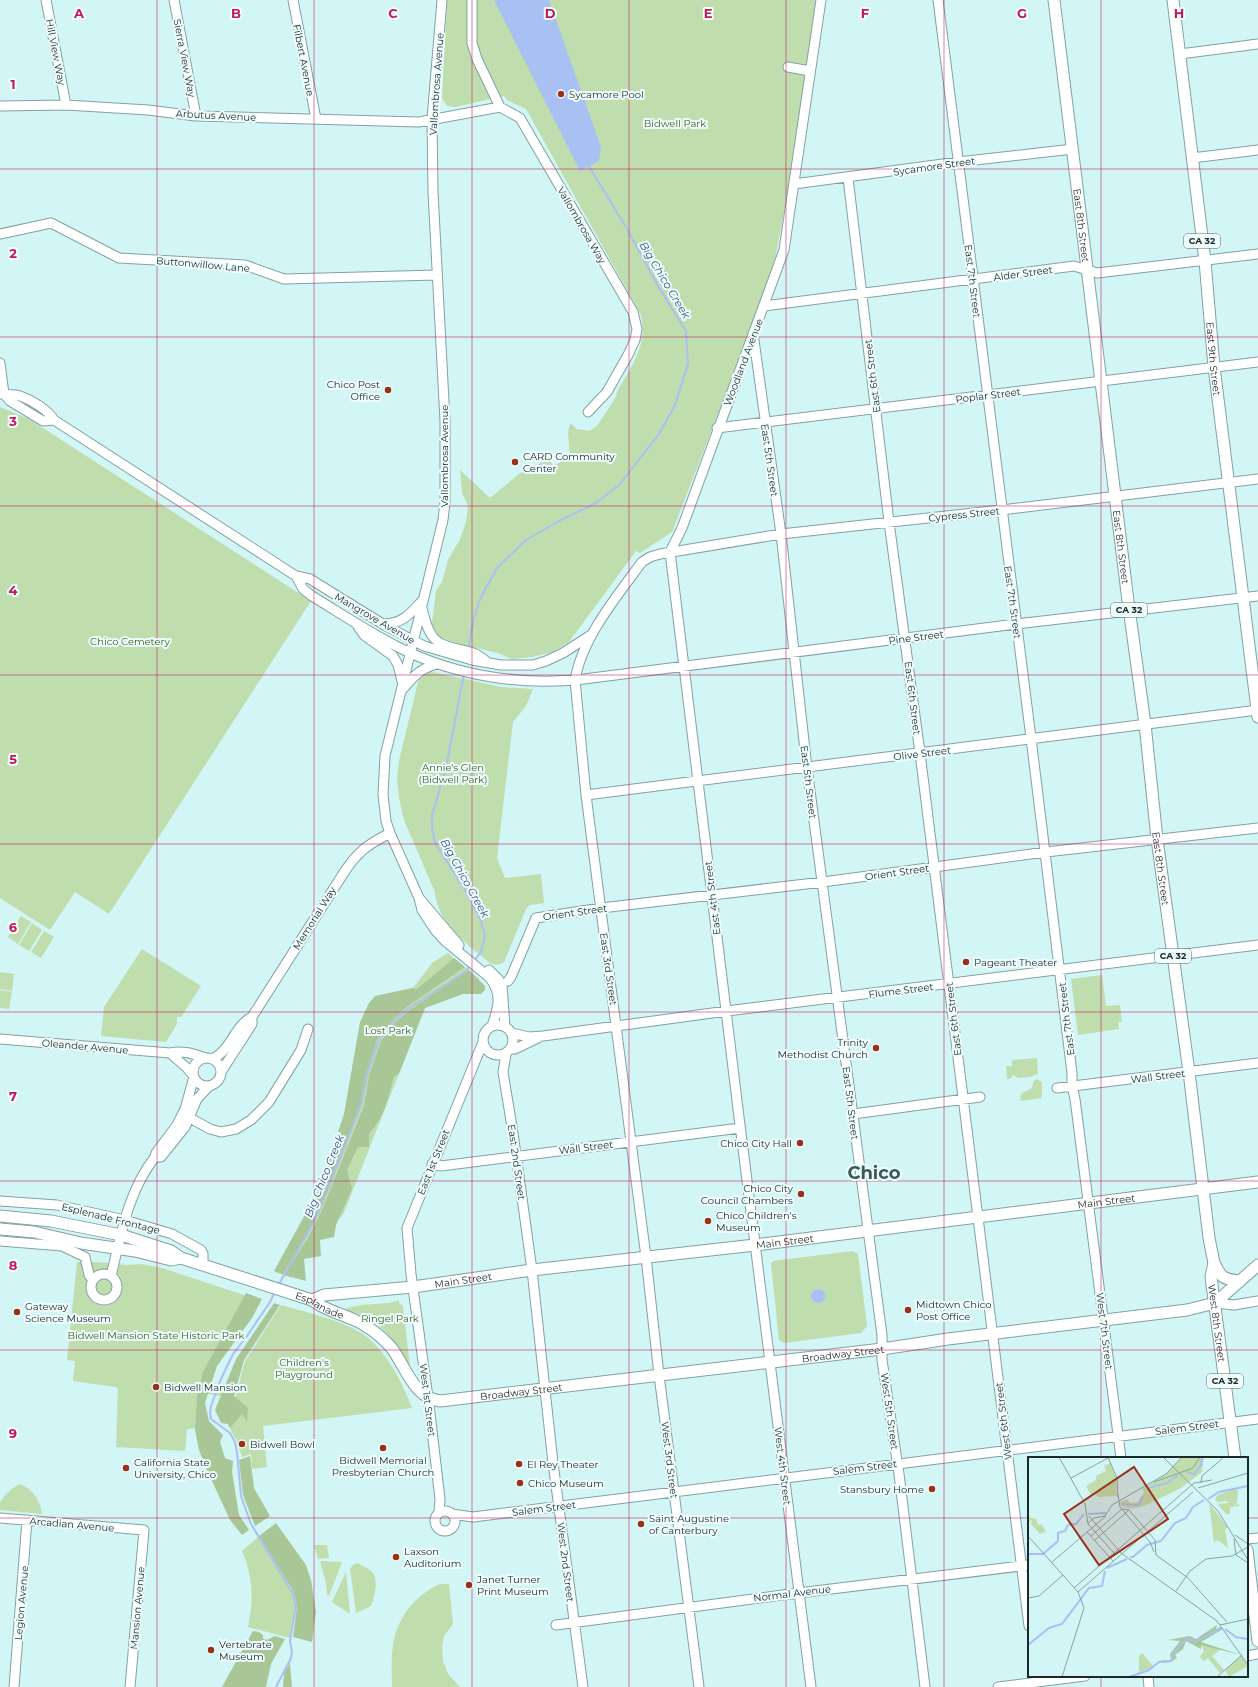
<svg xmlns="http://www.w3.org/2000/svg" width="1258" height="1687" viewBox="0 0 1258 1687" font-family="Montserrat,sans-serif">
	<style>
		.green { fill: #c0ddae }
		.forest { fill: #a9c796 }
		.water { fill: #a9c0f3 }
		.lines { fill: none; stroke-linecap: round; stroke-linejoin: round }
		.stream { stroke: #a9c0f3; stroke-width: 2 }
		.minor-casing { stroke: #82a2a4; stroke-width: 11 }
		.major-casing { stroke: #82a2a4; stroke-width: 13 }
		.minor { stroke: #fff; stroke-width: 9 }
		.major { stroke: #fff; stroke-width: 11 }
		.grid { fill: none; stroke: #c2185b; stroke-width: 1; stroke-opacity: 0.55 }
		.poi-dot { fill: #9a3117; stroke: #f0fdfe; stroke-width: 1.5 }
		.labels { text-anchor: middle; stroke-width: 4; stroke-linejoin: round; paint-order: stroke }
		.shield { fill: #f0fdfe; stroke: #5c6969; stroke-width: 1 }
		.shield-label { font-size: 9px; font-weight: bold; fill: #1c2929 }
		.street-label { font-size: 10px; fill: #1c2929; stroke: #f0fdfe }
		.poi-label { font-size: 10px; fill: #1c2929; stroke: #f0fdfe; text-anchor: start }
		.park-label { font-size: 10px; fill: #3c621e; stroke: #f0fdfe }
		.water-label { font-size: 11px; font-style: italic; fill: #334c89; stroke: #f0fdfe }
		.town-label { font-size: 18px; font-weight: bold; fill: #3b595a; stroke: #f0fdfe }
		.inset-river { fill: none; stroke: #a9c0f3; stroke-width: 2 }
		.inset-road { fill: none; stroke: #89a3a4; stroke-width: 1 }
		.view { fill: #9a3117; fill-opacity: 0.15; stroke: #9a3117; stroke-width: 2 }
		.inset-edge { fill: none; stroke: #1c2929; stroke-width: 2 }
		.grid-label { font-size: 13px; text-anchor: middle; font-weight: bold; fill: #c2185b; stroke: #f0fdfe; stroke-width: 4; stroke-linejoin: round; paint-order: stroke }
	</style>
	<rect width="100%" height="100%" fill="#d2f5f6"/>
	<path class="green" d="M447 0H816L790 182 774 264 716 419 672 532 640 553 636 551 569 642 553 652 532 657 512 659 498 653 451 642 439 636 434 630 432 623 436 591 442 582 448 560 460 539 466 522 468 505 462 493 460 470 490 498 519 474 549 459 553 466 570 457 568 433 570 423 577 429 589 431 597 426 616 397 617 392C631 366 648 346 641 315L526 109 507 100 504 96 455 107 447 106 442 98Z
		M0 407 29 419 311 601 109 914 75 892 50 930 0 898Z
		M433 672 501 687 533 689 526 706 513 722 497 858 505 878 541 874 544 903 530 905 526 909 504 962C499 965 496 966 490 963 468 945 437 923 435 892L404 820 399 798 397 779 399 761 418 682 423 674Z
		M21 916 31 922 18 944 8 937Z
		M32 923 42 930 29 951 19 945Z
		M44 931 54 937 41 958 31 952Z
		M142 949 201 986 181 1017H177V1024L166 1042 101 1036 104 1007Z
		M448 953 479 979 475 989 425 1008 343 1215 318 1239 307 1252 292 1278 275 1272 320 1189 346 1115 376 996 413 988 433 962Z
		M0 972 14 974 12 991 0 989Z
		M1102 975 1106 1006 1120 1005 1122 1022H1118L1119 1029 1078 1035 1071 979Z
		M0 990 12 992 9 1009 0 1008Z
		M1037 1058 1038 1074 1029 1077 1018 1078 1013 1075 1010 1079H1007L1006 1066H1012V1060Z
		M1036 1079 1042 1082V1098L1020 1101 1021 1094 1032 1088 1033 1082Z
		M852 1251 858 1254 867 1326 861 1333 784 1343 779 1340 771 1264 773 1261Z
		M77 1262H97L126 1265 141 1264 162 1268 253 1298 208 1382 232 1387 230 1398 203 1393 198 1428 187 1429 185 1451 116 1447 118 1389 116 1387 73 1381 75 1361 67 1360Z
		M399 1300V1303L403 1306 410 1367C399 1347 387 1329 367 1318 361 1314 353 1313 346 1311L347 1308 361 1305 389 1303Z
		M281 1305C308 1313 339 1319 363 1334 385 1349 403 1383 412 1408L263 1426 267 1467 252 1469 251 1454 242 1457 237 1441 228 1425 245 1361Z
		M20 1484C33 1489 40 1500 42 1514L0 1510C0 1508 0 1505 0 1503 2 1497 14 1486 20 1484Z
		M258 1537 292 1592 296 1606 290 1638 248 1627C254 1599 253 1577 242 1551Z
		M314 1545H327L329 1558 318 1559Z
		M320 1561 342 1562 329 1596 327 1595 326 1583Z
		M357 1563C361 1565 369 1569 371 1571 380 1579 374 1597 371 1606L356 1613 350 1569 353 1565Z
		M346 1572 350 1614 332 1602Z
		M440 1584H449L453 1624 444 1636 442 1647 443 1661 448 1674 460 1687H392C392 1674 391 1660 393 1646 396 1619 415 1595 440 1584Z"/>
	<path class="forest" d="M454 958 465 967 408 1006 393 1019 377 1040 366 1075 360 1105 318 1214 304 1240 283 1274 274 1271 319 1189 344 1114 360 1022 369 1003 375 996 413 988 416 990Z
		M469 970 485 986V990L481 994H463L425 1008 399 1074 394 1076C388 1098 385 1116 369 1134V1147H358L347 1170 352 1189 336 1225 334 1237 320 1240 321 1256 304 1259 306 1281 284 1275 306 1241 320 1215 364 1106 369 1076 381 1041 396 1021 411 1009Z
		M246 1293 262 1299 252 1318 217 1366 205 1403 209 1421 223 1435 220 1442 225 1458 233 1461 232 1472 239 1515 249 1530 242 1535 230 1520 206 1468 199 1450 195 1430 197 1397 203 1372Z
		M274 1303 280 1305 244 1360 234 1396 248 1408 247 1421 242 1414 230 1428 228 1424 221 1423 215 1410 236 1359Z
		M250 1456 254 1488 270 1516 255 1526 243 1495 239 1460Z
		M276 1523 306 1565 311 1580 316 1612 312 1642 293 1637 297 1606 293 1591 259 1536Z
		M253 1631 259 1632 263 1635V1639L267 1640 275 1636 285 1639 271 1664 266 1687H222Z
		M293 1658 290 1664 292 1687H283L284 1673Z"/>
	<path class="water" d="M494 0H549L601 147 599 161 580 171Z
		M811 1296a7 7 0 1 1 14 0a7 7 0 1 1-14 0Z"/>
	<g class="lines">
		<path class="stream" d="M468 650 474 617 481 597 497 568 526 540 559 521 596 503 619 485 659 434 675 405 688 364 686 331 658 286 626 227 588 165
			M464 674 446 768 432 815V828L435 843 467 893 479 916 485 935 481 952 474 961
			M278 1286 318 1214 361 1105 367 1075 379 1040 394 1020 409 1008 465 972 471 965
			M275 1292 270 1302 247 1336 233 1354 221 1379 211 1406 210 1413 211 1419 230 1433 235 1442 237 1452 241 1496 251 1524 292 1592 296 1606 290 1641 292 1652 291 1658 276 1687"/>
		<defs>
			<path id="minor" d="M46 0 66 105
				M174 0 196 116
				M293 0 316 119
				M442 0 432 119 433 192 445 421V502L443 520 385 756 383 795 386 821 390 833 419 898 422 910 435 930 445 941 489 977C503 993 498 1009 492 1026
				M472 0V43L477 59 500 107
				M938 0C981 358 1030 715 1072 1073V1086L1075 1099 1121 1458
				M1180 54 1258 44
				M788 67 810 71
				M0 106 66 105 148 110 196 116 419 122 500 107 520 118 633 312 637 329 635 340 628 355 607 392 588 412
				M1192 158 1258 150
				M848 178 889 522 920 753 1029 1626
				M794 184 958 162 1073 149
				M0 234 51 223 119 258 245 265 284 279 437 275
				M764 306 1074 266 1097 273 1258 254
				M753 333 781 534 807 768 882 1335V1360L899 1474 925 1687
				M0 363 4 394 10 401 43 421 54 420
				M0 394C6 395 14 394 20 396 32 400 48 410 54 420L296 576 310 579 386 626 424 646 472 660 501 665H533L546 661 563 653 591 635
				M717 428 1258 362
				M670 552 739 1117 811 1687
				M670 552 682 528 784 250 821 0
				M296 576 303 589 312 596C340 613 368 632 398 647 455 676 521 686 584 679L1016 624 1258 596
				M422 608C424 617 426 626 431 634 439 649 462 648 476 654 479 656 483 659 486 661
				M384 624C403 623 409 615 422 601
				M357 625 364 635 393 656 398 665 402 681
				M402 690C414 676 419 669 437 664
				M586 795 1258 710
				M419 898 459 945
				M489 970 499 980 502 985 505 1027
				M508 981 511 977 536 918 601 908 823 882 1046 852 1258 828
				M483 1040a15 15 0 1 1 30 0a15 15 0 1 1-30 0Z
				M512 1033 529 1037 543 1036 727 1011 1258 945
				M0 1039 170 1053C183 1050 193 1054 206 1058
				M511 1049H515L538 1038
				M170 1053 187 1068 192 1074
				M506 1054 503 1072 513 1133 532 1270 553 1463 583 1687
				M193 1072a14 14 0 1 1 28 0a14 14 0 1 1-28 0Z
				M212 1059C231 1051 234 1026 252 1017L343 874C357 852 367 845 390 833
				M221 1072 252 1024V1017
				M1057 1088 1258 1063
				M853 1114 980 1097
				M190 1118 210 1129 221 1132 236 1129 251 1120 269 1102 301 1050 308 1029
				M155 1157H161L185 1127 197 1099 209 1086
				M432 1164 441 1166 740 1128
				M0 1201 57 1205 125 1220 172 1234 201 1250 203 1254V1265
				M0 1241 62 1246 85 1257 89 1275 93 1280
				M91 1287a13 13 0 1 1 26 0a13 13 0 1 1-26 0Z
				M111 1276C121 1235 128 1191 155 1157L156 1153 177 1125 185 1109 194 1077
				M1215 1303 1234 1305 1258 1301
				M435 1521a10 10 0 1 1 20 0a10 10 0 1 1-20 0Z
				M439 1513 440 1499 429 1405 411 1274 407 1228 483 1042
				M452 1514 473 1517 1258 1419
				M0 1518 144 1530 130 1687
				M1247 1539 1258 1538
				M556 1625 790 1594 1029 1565
				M1247 1656 1258 1654
				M1148 1676 1149 1687
				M14 1687 27 1520
				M699 1687 659 1375 646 1257 586 795 575 680C582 638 617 596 642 562L650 557 660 554 781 534 1001 510 1258 479
				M998 1687 1085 1676"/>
			<g id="major">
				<path id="s1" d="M1054 0 1128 601 1145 724 1157 839 1189 1072 1209 1238 1214 1263 1211 1277 1235 1458"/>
				<path id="s2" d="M1173 0 1205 261 1214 367 1258 717"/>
				<path id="s3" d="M0 1216 51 1221 121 1235 171 1251 181 1258 312 1300C325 1310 336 1312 350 1318 365 1324 379 1334 390 1346 405 1364 413 1398 440 1401L882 1349 948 1339 1187 1310 1215 1303"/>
				<path d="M0 1229 34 1232 81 1243 135 1251 171 1260 181 1258"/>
				<path d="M1214 1263C1221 1277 1222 1279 1239 1281"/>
				<path id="s4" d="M312 1300 324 1295 413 1287 532 1270 755 1245 1258 1182"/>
				<path d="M1215 1303 1258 1265"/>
				<path d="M1247 1550 1258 1641"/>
			</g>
		</defs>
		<use href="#minor" class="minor-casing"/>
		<use href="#major" class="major-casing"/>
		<use href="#minor" class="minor"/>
		<use href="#major" class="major"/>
	</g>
	<path class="grid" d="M157 0V1687M314 0V1687M472 0V1687M629 0V1687M786 0V1687M944 0V1687M1101 0V1458M0 169H1258M0 337H1258M0 506H1258M0 675H1258M0 844H1258M0 1012H1258M0 1181H1258M0 1350H1258M0 1518H1029M1247 1518H1258M1101 1676V1687"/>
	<g class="poi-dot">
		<circle cx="561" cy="94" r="4"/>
		<circle cx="388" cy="390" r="4"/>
		<circle cx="515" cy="462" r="4"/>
		<circle cx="966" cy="962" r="4"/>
		<circle cx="876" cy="1048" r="4"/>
		<circle cx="800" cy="1143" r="4"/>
		<circle cx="801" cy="1194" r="4"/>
		<circle cx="708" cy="1221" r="4"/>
		<circle cx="908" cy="1310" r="4"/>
		<circle cx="17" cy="1312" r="4"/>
		<circle cx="156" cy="1387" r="4"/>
		<circle cx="242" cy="1444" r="4"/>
		<circle cx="383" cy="1448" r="4"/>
		<circle cx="519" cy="1464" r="4"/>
		<circle cx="126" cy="1468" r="4"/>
		<circle cx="520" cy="1483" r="4"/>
		<circle cx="932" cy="1489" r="4"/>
		<circle cx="641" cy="1524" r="4"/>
		<circle cx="396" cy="1557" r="4"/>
		<circle cx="469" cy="1585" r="4"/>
		<circle cx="211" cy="1650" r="4"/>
	</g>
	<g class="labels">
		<g class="shield">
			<rect x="1184" y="234" width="36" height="14" rx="3"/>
			<rect x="1111" y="603" width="36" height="14" rx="3"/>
			<rect x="1155" y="949" width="36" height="14" rx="3"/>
			<rect x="1207" y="1374" width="36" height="14" rx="3"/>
		</g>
		<g class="shield-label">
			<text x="1202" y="244">CA 32</text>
			<text x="1129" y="613">CA 32</text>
			<text x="1173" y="959">CA 32</text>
			<text x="1225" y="1384">CA 32</text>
		</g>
		<g class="street-label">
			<text transform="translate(56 52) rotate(79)" y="4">Hill View Way</text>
			<text transform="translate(185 58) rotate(79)" y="4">Sierra View Way</text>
			<text transform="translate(304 60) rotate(79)" y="4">Filbert Avenue</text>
			<text transform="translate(436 84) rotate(-86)" y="4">Vallombrosa Avenue</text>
			<text transform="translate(216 115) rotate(3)" y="4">Arbutus Avenue</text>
			<text transform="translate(934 166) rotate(-8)" y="4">Sycamore Street</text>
			<text transform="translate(582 225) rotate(60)" y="4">Vallombrosa Way</text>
			<text dy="4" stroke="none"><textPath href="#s1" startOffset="227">East 8th Street</textPath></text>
			<text transform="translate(203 264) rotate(5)" y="4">Buttonwillow Lane</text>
			<text transform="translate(1023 273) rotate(-8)" y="4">Alder Street</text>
			<text transform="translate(973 281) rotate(83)" y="4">East 7th Street</text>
			<text dy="4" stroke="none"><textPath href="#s2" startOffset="361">East 9th Street</textPath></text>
			<text transform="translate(743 362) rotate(-69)" y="4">Woodland Avenue</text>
			<text transform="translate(872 376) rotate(-97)" y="4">East 6th Street</text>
			<text transform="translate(988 395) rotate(-7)" y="4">Poplar Street</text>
			<text transform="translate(444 456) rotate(-90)" y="4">Vallombrosa Avenue</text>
			<text transform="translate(770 460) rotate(82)" y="4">East 5th Street</text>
			<text transform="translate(964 514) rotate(-6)" y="4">Cypress Street</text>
			<text dy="4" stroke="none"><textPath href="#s1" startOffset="551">East 8th Street</textPath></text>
			<text transform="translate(1013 602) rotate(82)" y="4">East 7th Street</text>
			<text transform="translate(375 618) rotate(30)" y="4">Mangrove Avenue</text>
			<text transform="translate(916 637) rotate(-7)" y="4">Pine Street</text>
			<text transform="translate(913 698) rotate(83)" y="4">East 6th Street</text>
			<text transform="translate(922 753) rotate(-7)" y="4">Olive Street</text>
			<text transform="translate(809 782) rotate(83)" y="4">East 5th Street</text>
			<text dy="4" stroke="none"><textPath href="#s1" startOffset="875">East 8th Street</textPath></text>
			<text transform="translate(897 872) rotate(-8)" y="4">Orient Street</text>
			<text transform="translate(712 898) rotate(-97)" y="4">East 4th Street</text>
			<text transform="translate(575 912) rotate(-8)" y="4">Orient Street</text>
			<text transform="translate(314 918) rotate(-58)" y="4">Memorial Way</text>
			<text transform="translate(609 969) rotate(82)" y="4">East 3rd Street</text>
			<text transform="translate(901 990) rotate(-7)" y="4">Flume Street</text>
			<text transform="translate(953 1019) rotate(-97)" y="4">East 6th Street</text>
			<text transform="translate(1066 1019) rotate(-97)" y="4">East 7th Street</text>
			<text transform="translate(85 1046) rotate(5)" y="4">Oleander Avenue</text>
			<text transform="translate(1158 1076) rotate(-7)" y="4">Wall Street</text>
			<text transform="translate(851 1103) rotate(83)" y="4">East 5th Street</text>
			<text transform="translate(586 1147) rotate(-7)" y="4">Wall Street</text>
			<text transform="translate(433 1162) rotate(-68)" y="4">East 1st Street</text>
			<text transform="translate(517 1162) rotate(82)" y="4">East 2nd Street</text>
			<text dy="4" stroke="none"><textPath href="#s4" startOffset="801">Main Street</textPath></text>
			<text transform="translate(111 1218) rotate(14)" y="4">Esplenade Frontage</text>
			<text dy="4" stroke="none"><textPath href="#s4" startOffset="477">Main Street</textPath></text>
			<text dy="4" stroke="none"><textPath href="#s4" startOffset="153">Main Street</textPath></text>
			<text dy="4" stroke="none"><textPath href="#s3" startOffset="334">Esplanade</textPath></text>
			<text dy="4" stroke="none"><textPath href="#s1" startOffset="1334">West 8th Street</textPath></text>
			<text transform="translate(1105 1331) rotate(83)" y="4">West 7th Street</text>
			<text dy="4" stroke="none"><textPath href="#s3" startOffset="899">Broadway Street</textPath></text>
			<text dy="4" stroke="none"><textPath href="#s3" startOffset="575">Broadway Street</textPath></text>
			<text transform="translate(428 1400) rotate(83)" y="4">West 1st Street</text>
			<text transform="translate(890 1411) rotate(82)" y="4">West 5th Street</text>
			<text transform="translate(1003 1421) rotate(-97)" y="4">West 6th Street</text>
			<text transform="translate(1187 1427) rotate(-7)" y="4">Salem Street</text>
			<text transform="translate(670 1460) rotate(83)" y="4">West 3rd Street</text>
			<text transform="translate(783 1466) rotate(83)" y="4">West 4th Street</text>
			<text transform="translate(865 1467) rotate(-7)" y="4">Salem Street</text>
			<text transform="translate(544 1508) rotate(-7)" y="4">Salem Street</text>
			<text transform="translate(72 1524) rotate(5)" y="4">Arcadian Avenue</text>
			<text transform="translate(566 1562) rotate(83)" y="4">West 2nd Street</text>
			<text transform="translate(792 1593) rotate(-7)" y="4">Normal Avenue</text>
			<text transform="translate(21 1603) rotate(-85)" y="4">Legion Avenue</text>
			<text transform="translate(137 1608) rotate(-85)" y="4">Mansion Avenue</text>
		</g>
		<g class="poi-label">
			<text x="569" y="98">Sycamore Pool</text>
			<text x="380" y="388" text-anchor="end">Chico Post<tspan x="380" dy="12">Office</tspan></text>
			<text x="523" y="460">CARD Community<tspan x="523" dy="12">Center</tspan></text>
			<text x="974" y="966">Pageant Theater</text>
			<text x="868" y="1046" text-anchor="end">Trinity<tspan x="868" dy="12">Methodist Church</tspan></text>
			<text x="792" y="1147" text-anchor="end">Chico City Hall</text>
			<text x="793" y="1192" text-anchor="end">Chico City<tspan x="793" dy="12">Council Chambers</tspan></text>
			<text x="716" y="1219">Chico Children's<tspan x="716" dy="12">Museum</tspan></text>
			<text x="916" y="1308">Midtown Chico<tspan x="916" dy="12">Post Office</tspan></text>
			<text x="25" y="1310">Gateway<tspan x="25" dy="12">Science Museum</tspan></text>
			<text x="164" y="1391">Bidwell Mansion</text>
			<text x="250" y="1448">Bidwell Bowl</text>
			<text x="383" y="1464" text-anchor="middle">Bidwell Memorial<tspan x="383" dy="12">Presbyterian Church</tspan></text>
			<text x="134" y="1466">California State<tspan x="134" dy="12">University, Chico</tspan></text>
			<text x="527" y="1468">El Rey Theater</text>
			<text x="528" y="1487">Chico Museum</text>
			<text x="924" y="1493" text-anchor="end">Stansbury Home</text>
			<text x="649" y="1522">Saint Augustine<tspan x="649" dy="12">of Canterbury</tspan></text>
			<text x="404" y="1555">Laxson<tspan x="404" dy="12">Auditorium</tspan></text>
			<text x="477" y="1583">Janet Turner<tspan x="477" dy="12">Print Museum</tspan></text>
			<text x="219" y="1648">Vertebrate<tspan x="219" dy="12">Museum</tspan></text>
		</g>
		<g class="park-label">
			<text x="675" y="127">Bidwell Park</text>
			<text x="130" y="645">Chico Cemetery</text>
			<text x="453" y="771">Annie's Glen<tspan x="453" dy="12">(Bidwell Park)</tspan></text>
			<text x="388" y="1034">Lost Park</text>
			<text x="390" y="1322">Ringel Park</text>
			<text x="156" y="1339">Bidwell Mansion State Historic Park</text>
			<text x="304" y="1366">Children's<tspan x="304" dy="12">Playground</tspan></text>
		</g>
		<g class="water-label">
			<text transform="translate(665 280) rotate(59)" y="4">Big Chico Creek</text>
			<text transform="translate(465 878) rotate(61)" y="4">Big Chico Creek</text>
			<text transform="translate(324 1176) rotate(-68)" y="4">Big Chico Creek</text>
		</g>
		<g class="town-label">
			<text x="874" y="1179">Chico</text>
		</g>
	</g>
	<g transform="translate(1028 1457)">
		<rect width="220" height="220" fill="#d2f5f6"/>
		<path d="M154 0H176L174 15 153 31 116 49 102 52 93 49 92 45 99 42 102 46 110 45 116 35 114 32 138 17ZM82 6 88 20 89 39 71 40 67 38 68 34 63 38 58 29 68 23V19L78 14 76 9ZM207 32 210 34 209 46 205 48 211 47V49L202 50V57H198L190 47 200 46 199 44 189 45 187 42 190 38ZM181 46 200 71 197 72 200 91 190 83 186 85ZM0 60 8 62 10 68 13 67 18 74 12 77 3 67 4 63 0 65ZM173 188 193 192 184 199 196 213 192 216 180 201 176 204 172 200 176 194ZM114 196 126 210 111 215V199ZM214 199 220 209 201 220 197 213Z" fill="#c0ddae"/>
		<path d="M189 168 188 172 192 170 195 172 173 185 213 198 173 188V192L158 184 155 192 147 198 149 201 143 205 135 206 132 205 127 209 130 204 143 203 142 197 152 184 140 183 162 179 168 182Z" fill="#a9c796"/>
		<path class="inset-river" d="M158 15 166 17 173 8 174 0M120 31 139 26 150 18M180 42 191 35 220 29M93 47 110 48 115 39M60 57 78 56M0 97H15L30 84V76L37 74 40 68 48 67 56 57M102 100H105L119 88 133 84 147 66 158 61 165 50 176 43M79 111 99 102M197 172 208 180 219 182M0 188 21 171 34 167 61 131 74 129 77 114M101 220 121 213 131 205 143 204 146 195 158 182 168 184 192 172"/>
		<path class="inset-road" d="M31 0 57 47 60 67 86 96M80 0 89 21 90 40M135 0 190 54 220 103M43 21 80 1M126 25 165 11 172 0M173 26 174 19 196 0M170 31 220 16M90 38 92 50 122 85 126 95M101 53 127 83 128 98 160 121 199 165M61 59 93 96 189 164 220 208M77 59 84 48 138 17 154 0M60 66 66 61 77 59M59 75 85 104M207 78 220 87M0 79 50 135 165 35M63 79 94 52 101 53M206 82 208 98 220 106M67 83 101 53M24 105 78 59M46 131 166 26 184 23M148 134 162 114 178 102 204 99 220 90M0 141 11 139 35 118M192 168 220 162M34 220 56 151 50 135M189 220 214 198"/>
		<path class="view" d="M106 10 140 62 71 108 36 57Z"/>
		<rect width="220" height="220" class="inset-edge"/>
	</g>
	<g class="grid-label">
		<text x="79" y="18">A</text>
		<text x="236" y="18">B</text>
		<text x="393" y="18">C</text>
		<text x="550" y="18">D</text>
		<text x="708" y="18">E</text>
		<text x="865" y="18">F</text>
		<text x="1022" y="18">G</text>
		<text x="1179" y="18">H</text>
		<text x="13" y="89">1</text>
		<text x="13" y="258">2</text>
		<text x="13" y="426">3</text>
		<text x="13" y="595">4</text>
		<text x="13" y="764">5</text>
		<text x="13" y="932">6</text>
		<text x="13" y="1101">7</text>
		<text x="13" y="1270">8</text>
		<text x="13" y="1438">9</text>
	</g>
</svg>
